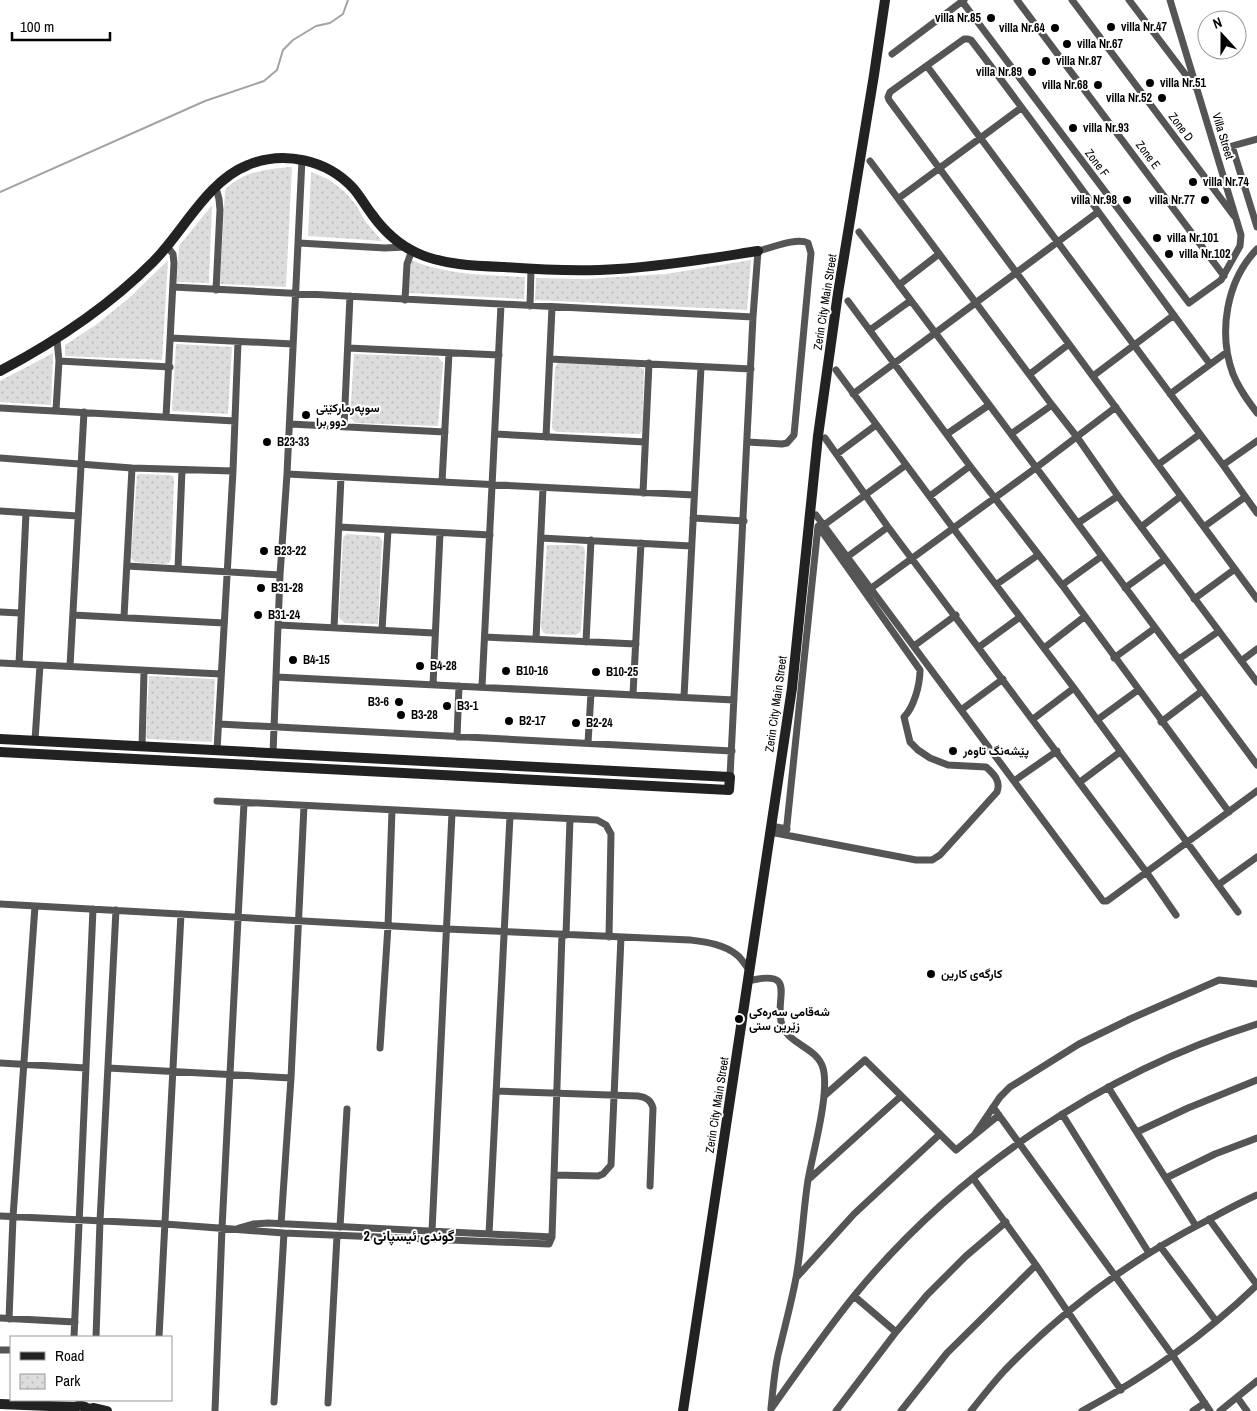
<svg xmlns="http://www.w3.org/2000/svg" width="1257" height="1411" viewBox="0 0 1257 1411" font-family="'Archivo Narrow',Vazirmatn,sans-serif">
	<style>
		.park { fill: url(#park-dots) }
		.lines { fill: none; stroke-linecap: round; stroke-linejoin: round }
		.stream { stroke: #a3a3a3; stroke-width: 2 }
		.street { stroke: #555; stroke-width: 7 }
		.secondary { stroke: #222; stroke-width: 10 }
		.poi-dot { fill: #000; stroke: #fff; stroke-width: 2 }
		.labels { text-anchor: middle; stroke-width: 4; stroke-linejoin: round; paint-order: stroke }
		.poi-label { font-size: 12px; font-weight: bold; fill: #000; stroke: #fff; text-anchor: start }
		.street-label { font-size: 12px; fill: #000; stroke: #fff }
		.neighbourhood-label { font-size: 14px; font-weight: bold; fill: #000; stroke: #fff }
	</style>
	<defs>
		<pattern id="park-dots" width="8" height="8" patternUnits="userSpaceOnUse" patternTransform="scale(1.25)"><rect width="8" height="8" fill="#dcdcdc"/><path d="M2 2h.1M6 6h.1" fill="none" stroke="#bbb" stroke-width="1.8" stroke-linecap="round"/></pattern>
	</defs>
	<rect width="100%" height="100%" fill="#fff"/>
	<path class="park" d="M292 167 286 287 220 284 225 190C243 171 267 169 292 167Z
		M311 172 328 179 345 192 356 205 365 221 382 241 308 236Z
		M212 205 209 283 177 282 179 246Z
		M168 260 162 360 65 356V345L97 324 129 298Z
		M411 260C446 275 487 275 525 277L524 299 409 293Z
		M751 260 747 310 535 300 536 278 585 279 666 274Z
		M176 344 232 347 228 414 172 411Z
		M53 353 51 405 0 402V381Z
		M354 354 438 357 443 363 438 426 356 423 350 418Z
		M558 363 639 367 644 369 642 431 640 434 557 432 553 430 552 427 555 367Z
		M140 474 169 475 173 476 174 480 171 559 169 563 165 564 135 562 131 558 137 475Z
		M347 534 376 536 380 537 382 541 378 624 345 623 339 618 343 539 344 536Z
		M547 545H578L584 547 585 552 581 631 576 635 546 634 543 632 541 627Z
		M149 676 215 679 212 742 148 739 146 736Z"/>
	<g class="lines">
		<path class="stream" d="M0 192 205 101 264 81 277 70 283 50 293 40 316 26 330 23 343 14 348 0"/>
		<path class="street" d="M961 0 1189 303 1221 280 1240 246 1241 235 1170 0
			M1017 0 1224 276
			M1072 0 1234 216
			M1129 0 1195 87
			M892 54 964 0
			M927 66 1223 465 1257 513
			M1257 139 1232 146 1257 227
			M870 161 1052 405 1077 437 1118 496 1257 682
			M216 188 219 199 220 210 216 290
			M899 198 1021 108
			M859 232C993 408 1125 587 1257 765
			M299 243 385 248 405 247
			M1257 249C1226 281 1218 333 1233 374 1239 389 1248 401 1257 413
			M899 285 939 254
			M173 287 753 317
			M405 300 407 264 412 250
			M848 301 970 466 1062 585 1229 812
			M530 306 531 269
			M870 330 910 301
			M171 338 293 344
			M348 348 499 355
			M550 359 751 369
			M59 361 170 367
			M1210 364C1130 257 1053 147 971 40L968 39H964L890 92 888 97 889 100 1257 599
			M836 370 953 528 1074 688 1238 912
			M1030 374 1069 344
			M1093 376 1174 315
			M853 394 1098 212
			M1170 394 1227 352
			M0 408 235 421
			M56 410 59 361 57 340
			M166 417 174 263 173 254 167 246
			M290 424 445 432
			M344 426 350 296
			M495 434 645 442
			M947 434 989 405
			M1011 434 1052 405
			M546 437 552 307
			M825 438 888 527 1147 873 1176 915
			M837 454 876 425
			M0 458 132 468 233 471
			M1159 464 1200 434
			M1223 465 1257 441
			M287 474 694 495
			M442 482 449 353
			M643 493 649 363
			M930 496 970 466
			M0 511 78 516
			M816 515 1103 901H1107L1257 791
			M693 518 744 521
			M1078 523 1118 496
			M824 525 906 465
			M1205 526 1245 497
			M339 527 490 535
			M1141 527 1181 496
			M541 538 691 546
			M847 557 888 527
			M127 566 280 575
			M178 569 182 470
			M997 584 1038 555
			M1062 585 1102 556
			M1125 588 1165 559
			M870 589 1037 467 1116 407
			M1194 599 1235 569
			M0 612 20 613
			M73 615 224 623
			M124 617 132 468
			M279 625 434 633
			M334 628 341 477
			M382 630 388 530
			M485 637 636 644
			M536 639 543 488
			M586 642 591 540
			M914 646 956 615
			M979 647 1020 617
			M1044 648 1084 617
			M1114 658 1155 628
			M1179 659 1219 631
			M1241 661 1257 649
			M0 663 221 674
			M19 664 26 513
			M70 666 84 412
			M277 677 734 700
			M433 685 440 533
			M482 687 501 305
			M633 694 641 543
			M684 697 701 367
			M961 710 1003 679
			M1033 719 1074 688
			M1097 720 1138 690
			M1161 722 1202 691
			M219 724 732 751
			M457 737 459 686
			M35 740 40 665
			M588 743 591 693
			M142 746 144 671
			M217 750 233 471 238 342
			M273 753 280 575 287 474 302 159
			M730 777 753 317 758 251C771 248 797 237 808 243L811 253 794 435 787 443 782 444 748 442
			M1014 781 1057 751
			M1080 782 1120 752
			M217 801 597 820 606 825 611 834 609 937
			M771 826 787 829
			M770 832 916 860H932L940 855 997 792C1001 781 994 774 986 767L948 765 930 758 918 750 910 742 904 717C914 707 920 685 920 670L818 526 786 834
			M1218 885 1257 857
			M0 904 447 929 690 940C706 942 724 944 737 955 742 959 746 966 750 971
			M566 935 570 819
			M748 981C800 968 773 1000 782 1025 789 1045 817 1047 823 1068 830 1093 813 1152 808 1180 803 1212 802 1245 796 1278 791 1304 784 1330 778 1355 774 1373 773 1391 771 1408
			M380 1048 388 926 392 810
			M0 1063 86 1068
			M108 1068 291 1078
			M1108 1087 1196 1226
			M496 1091 638 1096C646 1097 651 1100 653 1108L650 1186
			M824 1096 865 1060 956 1150 999 1115
			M993 1107 1173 1356 1210 1411
			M1062 1114 1149 1253
			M1137 1132 1188 1108 1257 1080
			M975 1134 1000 1097 1010 1087 1079 1044 1130 1019 1219 980 1257 984
			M554 1175 598 1176 603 1174 611 1165 621 937
			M973 1178 1036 1265 1121 1390
			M1166 1178 1215 1154 1257 1138
			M808 1180 901 1096
			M0 1216 165 1224 284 1233 549 1244 552 1237 562 934
			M1209 1219 1257 1285
			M281 1224 291 1078 304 806
			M340 1227 347 1109
			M239 1228 253 1224 268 1223 552 1237
			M432 1231 452 813
			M489 1234 510 816
			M1160 1246 1216 1321
			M796 1278 854 1214 940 1134
			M854 1296 896 1332
			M0 1318 75 1322
			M9 1319 13 1217 35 906
			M74 1337 93 909
			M96 1337 100 1221 116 910
			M159 1337 181 914
			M0 1350H11
			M1237 1397 1247 1411
			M274 1402 284 1233
			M328 1403 337 1236
			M771 1409C798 1371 825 1332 854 1296 956 1171 1103 1072 1257 1024
			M215 1411 222 1228 244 803
			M836 1411 896 1332 927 1295 966 1256 1006 1222
			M901 1411 947 1353 1036 1265
			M971 1411C982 1397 993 1383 1005 1370 1063 1310 1132 1259 1206 1221 1223 1212 1239 1203 1257 1195
			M1082 1411C1146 1377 1204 1336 1257 1285
			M1193 1411 1205 1403
			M1220 1411 1257 1381"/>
		<path class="secondary" d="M0 371C57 341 108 307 153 262 183 232 207 181 248 165 284 150 327 160 353 188 360 196 365 205 371 213 383 230 399 245 417 253 443 265 476 266 504 267 542 270 580 272 618 269 665 266 712 258 758 251
			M0 739 730 777 729 790 0 752
			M0 1404 74 1407
			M88 1409 94 1408 107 1411
			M70 1411C76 1404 84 1404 90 1411
			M683 1411 792 688 818 436 838 293 874 75 885 0"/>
	</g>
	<g class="poi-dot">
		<circle cx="991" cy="18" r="5"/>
		<circle cx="1111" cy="27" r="5"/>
		<circle cx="1055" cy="28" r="5"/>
		<circle cx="1067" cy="44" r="5"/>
		<circle cx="1046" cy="61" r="5"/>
		<circle cx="1032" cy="72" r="5"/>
		<circle cx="1150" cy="83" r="5"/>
		<circle cx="1098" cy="85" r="5"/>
		<circle cx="1162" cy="98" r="5"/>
		<circle cx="1073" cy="128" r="5"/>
		<circle cx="1193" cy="182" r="5"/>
		<circle cx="1127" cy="200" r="5"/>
		<circle cx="1205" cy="200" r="5"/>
		<circle cx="1157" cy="238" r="5"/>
		<circle cx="1169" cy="254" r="5"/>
		<circle cx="306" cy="415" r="5"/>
		<circle cx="267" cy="442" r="5"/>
		<circle cx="264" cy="551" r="5"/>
		<circle cx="261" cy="588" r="5"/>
		<circle cx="258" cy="615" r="5"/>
		<circle cx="293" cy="660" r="5"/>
		<circle cx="420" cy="666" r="5"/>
		<circle cx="506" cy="671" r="5"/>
		<circle cx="596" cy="672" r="5"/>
		<circle cx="399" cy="702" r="5"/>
		<circle cx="447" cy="706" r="5"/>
		<circle cx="401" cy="715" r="5"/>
		<circle cx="509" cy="721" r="5"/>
		<circle cx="576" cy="723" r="5"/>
		<circle cx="953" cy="751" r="5"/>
		<circle cx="931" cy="974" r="5"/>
		<circle cx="739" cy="1019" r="5"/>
	</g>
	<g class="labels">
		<g class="poi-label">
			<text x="981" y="22" text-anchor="end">villa Nr.85</text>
			<text x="1121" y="31">villa Nr.47</text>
			<text x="1045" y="32" text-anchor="end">villa Nr.64</text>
			<text x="1077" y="48">villa Nr.67</text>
			<text x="1056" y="65">villa Nr.87</text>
			<text x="1022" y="76" text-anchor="end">villa Nr.89</text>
			<text x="1160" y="87">villa Nr.51</text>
			<text x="1088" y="89" text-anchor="end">villa Nr.68</text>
			<text x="1152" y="102" text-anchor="end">villa Nr.52</text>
			<text x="1083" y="132">villa Nr.93</text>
			<text x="1203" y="186">villa Nr.74</text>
			<text x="1117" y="204" text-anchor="end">villa Nr.98</text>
			<text x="1195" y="204" text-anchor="end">villa Nr.77</text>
			<text x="1167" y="242">villa Nr.101</text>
			<text x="1179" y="258">villa Nr.102</text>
			<text x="316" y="412">سوپەرمارکێتی<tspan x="316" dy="14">دوو برا</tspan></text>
			<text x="277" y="446">B23-33</text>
			<text x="274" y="555">B23-22</text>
			<text x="271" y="592">B31-28</text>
			<text x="268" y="619">B31-24</text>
			<text x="303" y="664">B4-15</text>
			<text x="430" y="670">B4-28</text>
			<text x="516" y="675">B10-16</text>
			<text x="606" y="676">B10-25</text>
			<text x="389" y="706" text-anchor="end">B3-6</text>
			<text x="457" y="710">B3-1</text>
			<text x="411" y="719">B3-28</text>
			<text x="519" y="725">B2-17</text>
			<text x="586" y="727">B2-24</text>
			<text x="963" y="755">پێشەنگ تاوەر</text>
			<text x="941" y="978">کارگەی کارین</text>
			<text x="749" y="1016">شەقامی سەرەکی<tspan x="749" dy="14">زێرین ستی</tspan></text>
		</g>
		<g class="street-label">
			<text transform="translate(1181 127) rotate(53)" y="4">Zone D</text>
			<text transform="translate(1223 136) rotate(73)" y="4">Villa Street</text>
			<text transform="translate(1148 155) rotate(53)" y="4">Zone E</text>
			<text transform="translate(1097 163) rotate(53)" y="4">Zone F</text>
			<text transform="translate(825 302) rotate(-81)" y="4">Zerin City Main Street</text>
			<text transform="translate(776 704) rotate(-82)" y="4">Zerin City Main Street</text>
			<text transform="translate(717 1105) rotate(-81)" y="4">Zerin City Main Street</text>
		</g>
		<g class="neighbourhood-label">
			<text x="409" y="1241">گوندی ئیسپانی 2</text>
		</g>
	</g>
	<rect x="10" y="1336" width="162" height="65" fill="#ffffff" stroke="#999999"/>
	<rect x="20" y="1352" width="25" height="8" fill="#222222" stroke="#999999"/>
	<text x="55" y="1361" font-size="15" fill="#000000">Road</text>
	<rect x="20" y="1374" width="25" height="15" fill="url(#park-dots)" stroke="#999999"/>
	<text x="55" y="1386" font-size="15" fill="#000000">Park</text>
	<g transform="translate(1222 35) rotate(339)"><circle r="24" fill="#ffffff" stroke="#999999"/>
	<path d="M0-4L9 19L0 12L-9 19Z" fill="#000000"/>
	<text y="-8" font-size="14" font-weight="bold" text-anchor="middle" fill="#000000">N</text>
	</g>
	<path d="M12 32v8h98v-8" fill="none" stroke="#000000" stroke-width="2.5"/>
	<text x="20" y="32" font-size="15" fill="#000000" stroke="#ffffff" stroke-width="4" paint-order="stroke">100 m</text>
</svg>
